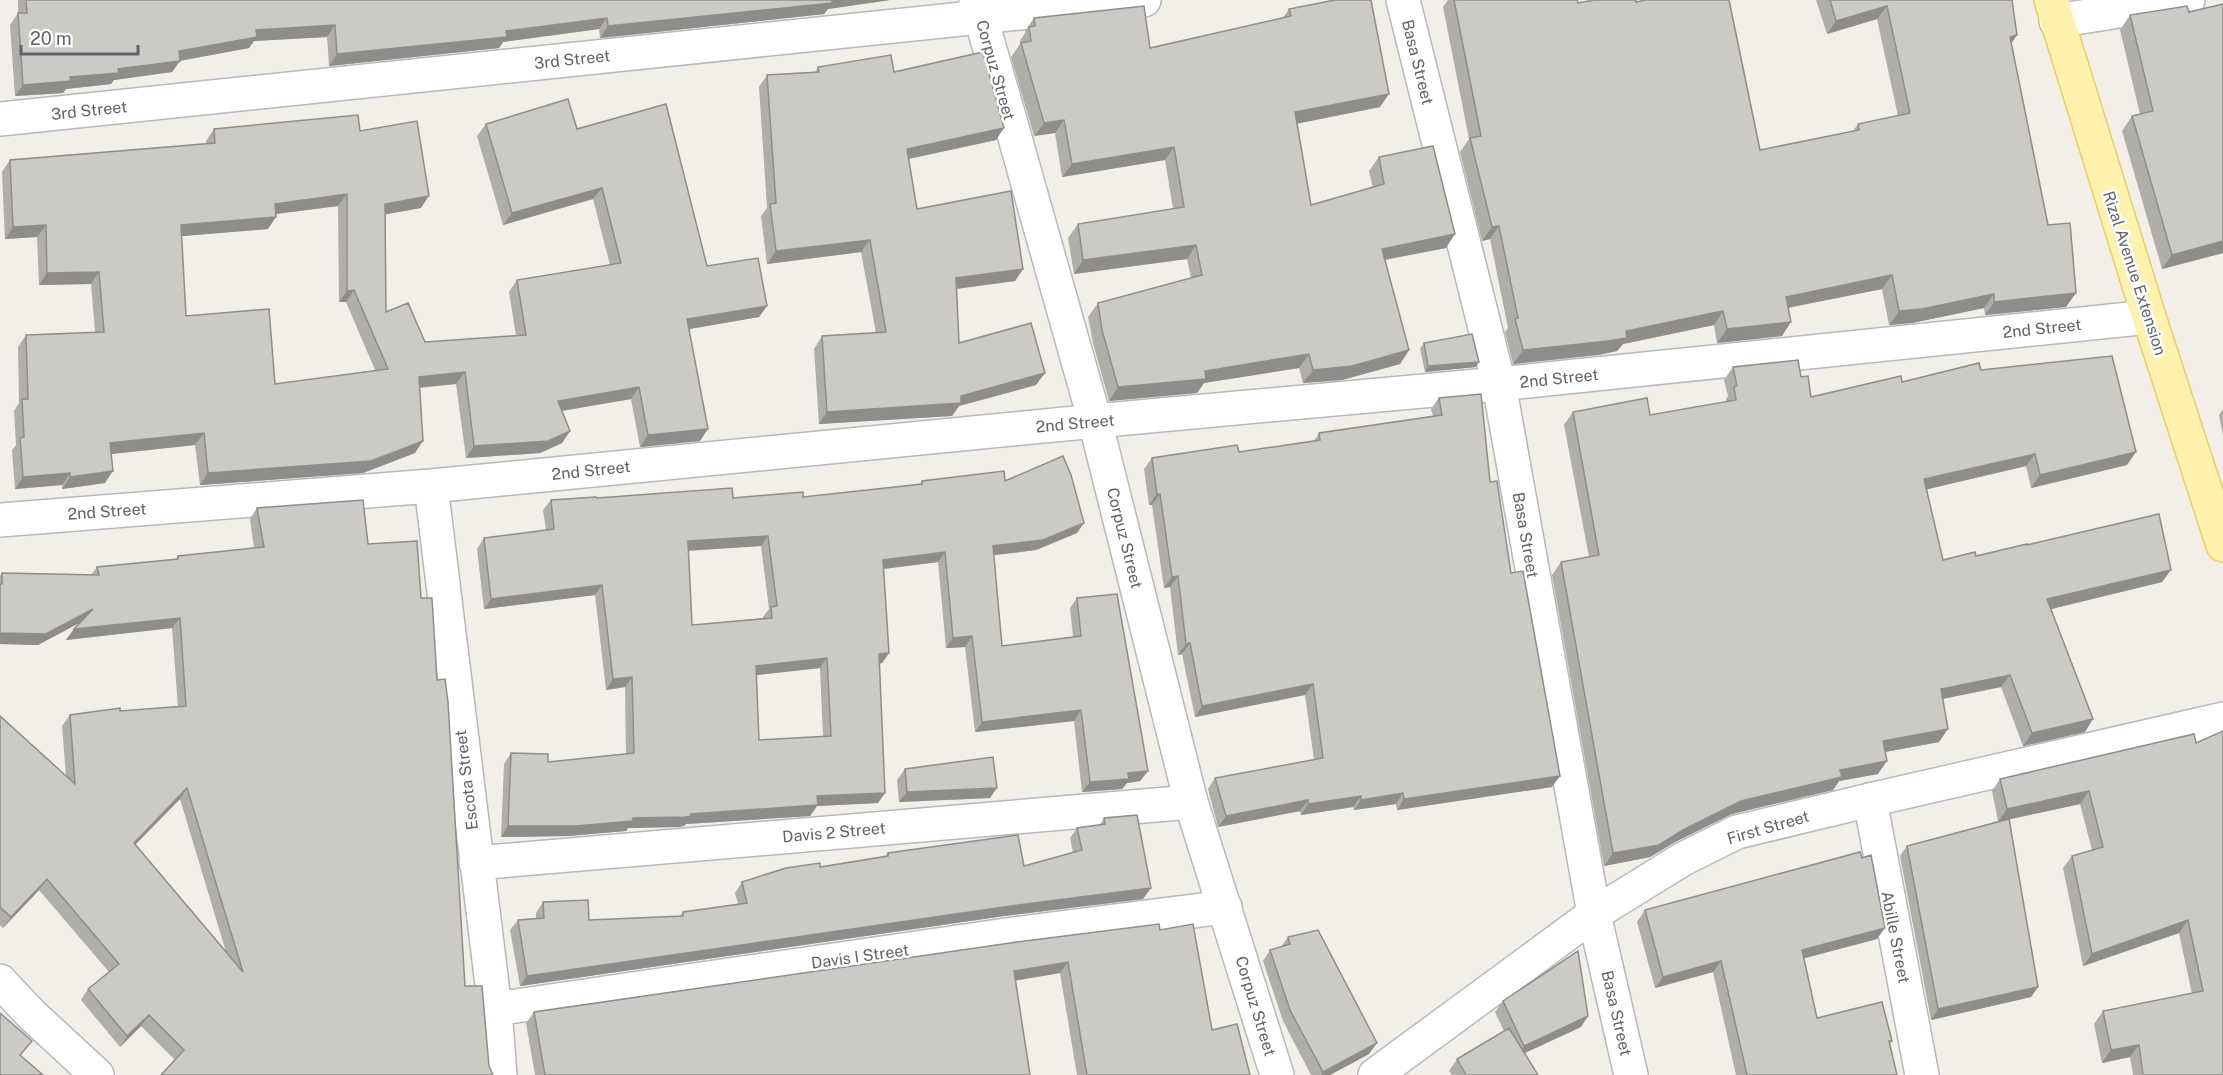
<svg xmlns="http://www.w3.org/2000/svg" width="2223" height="1075" viewBox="0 0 2223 1075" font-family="'Public Sans',sans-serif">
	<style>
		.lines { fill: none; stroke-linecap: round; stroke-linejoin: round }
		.street-casing { stroke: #b5b8bc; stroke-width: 36 }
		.secondary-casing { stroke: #b6babf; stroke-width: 36 }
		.primary-casing { stroke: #f2c960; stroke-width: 36 }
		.street { stroke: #fff; stroke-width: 33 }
		.secondary { stroke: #fff; stroke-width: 33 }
		.primary { stroke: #fff2af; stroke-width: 33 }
		.wall { fill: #afaea9; fill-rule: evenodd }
		.shaded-wall { fill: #8f8d8a }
		.building { fill: #cccac5; stroke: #8f8d8a; stroke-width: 1.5; fill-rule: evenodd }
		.labels { text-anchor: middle; stroke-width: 5; stroke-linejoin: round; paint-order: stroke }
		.street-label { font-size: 16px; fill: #5f6368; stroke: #fff }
	</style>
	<rect width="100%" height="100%" fill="#f1efe8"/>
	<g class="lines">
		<defs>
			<path id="street" d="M1403 0 1499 384 1594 914 1631 1075
				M2056 21 2188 0
				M0 119 1144 0
				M431 486 495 1009 500 1075
				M0 520 431 486 1095 421 1499 384 2149 317
				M1870 800 1922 1075
				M476 863 1191 802
				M495 1009 1006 935 1225 907"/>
			<path id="secondary" d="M976 0 1095 421 1191 802 1277 1075
				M0 981 32 1015 97 1075
				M1375 1075 1594 914 1683 859 1737 832 1870 800 2223 719"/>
			<path id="primary" d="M2051 0 2149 317 2223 545"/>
		</defs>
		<use href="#street" class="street-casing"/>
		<use href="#secondary" class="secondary-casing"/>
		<use href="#primary" class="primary-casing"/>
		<use href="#street" class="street"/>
		<use href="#secondary" class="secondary"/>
		<use href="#primary" class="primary"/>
	</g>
	<path class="wall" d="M18 0H890L828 9 824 14 600 38 599 29 503 42 499 48 329 66 327 37 254 41 249 48 180 61 172 72 114 80 111 84 66 89 63 93 15 96 10 25 18 13Z
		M1329 0H1371L1380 107 1297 123 1311 205 1373 188 1369 171 1379 157 1446 248 1385 260 1409 350 1400 364 1342 380 1303 383 1299 368 1204 383 1197 393 1109 401 1093 343 1088 317 1098 303 1191 278 1187 259 1074 274 1068 238 1078 224 1173 209 1165 160 1062 177 1055 133 1034 136 1011 57 1020 44V41L1025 33V31L1034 18 1150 48 1283 18 1289 9 1329 1Z
		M1448 0H1577L1578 3 1636 2 1760 150 1853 131 1858 124 1898 116 1877 19 1827 34 1816 0H2012L2017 35 2011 44 2048 225 2066 307 1985 315 1984 308 1912 323 1889 325 1882 289 1788 308 1782 336 1717 343 1714 325 1623 344 1617 351 1598 355 1513 364 1505 332 1508 328 1490 239 1482 241 1460 152 1469 139 1443 7Z
		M2189 12 2223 253 2162 269 2122 131 2132 116 2140 114 2120 30 2130 15Z
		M818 67 894 72 996 140 909 159 917 209 1023 269 1015 281 956 289 959 343 1036 385 959 406 952 416 819 424 814 349 822 336 876 333 861 252 767 264 761 216 767 208 759 87 767 75 815 72Z
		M486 124 577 129 707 266 759 317 689 329 700 441 640 447 631 399 562 411 570 431 562 443 540 453 466 458 456 384 420 388 415 453 363 473 200 485 195 445 111 454 105 483 62 489V485L15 489 12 450 16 445 14 411 19 403 18 347 26 335 95 332 91 284 39 285 37 237 5 239 2 172 10 160 206 144V141L214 129 360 131 421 208 385 214 386 312 425 342 516 336 509 292 517 280 610 265 593 199 503 225 477 136ZM338 206 339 302H346L375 370 275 384 186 316 181 236 268 229 276 214Z
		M1424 343 1476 367 1425 372 1420 349Z
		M1733 367 1801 377 1811 397 1902 382 1981 370 2127 465 2031 488 2026 466 1927 489 1943 560 1976 556 2027 545 2162 582 2051 609 2085 732 2023 746 2001 687 1943 699 1939 742 1885 752 1878 774 1839 781 1833 790 1732 814 1675 842 1650 857 1604 866 1552 575 1561 562 1589 557 1564 425 1573 412 1650 415 1726 402V399L1728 396 1724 380Z
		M1439 398 1490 482 1511 573 1552 787 1397 810 1396 804 1354 810 1353 807 1301 815 1300 811 1218 827 1208 789 1215 778 1314 760 1305 695 1195 717 1182 654 1178 655 1170 587 1164 588 1152 505H1149L1144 469 1152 458 1239 452 1314 441 1319 433 1433 416 1431 409Z
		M2223 409V436L2219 415Z
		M922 481H1005L1077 533 1036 550 994 555 1002 646 1073 637 1070 608 1077 598 1148 771 1140 781 1127 783 1122 789 1082 792 1074 721 975 732 965 647 946 648 938 562 883 569 889 653 882 663 880 664 878 803 817 806 810 816 686 824 684 826 678 827 628 828 626 831 568 836 501 837 504 764 511 753 548 762 626 754 625 687 606 690 595 595 484 609 477 549 484 538 546 530 543 510 551 500 597 498H733L803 497 919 485ZM761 546 769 609 763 617V618L692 625 688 551ZM820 668 823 737 759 740 756 675Z
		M257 508 368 544 421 598 437 680 465 986 175 1060 141 1026 120 1047 81 1000 88 989 109 972 39 890 3 928 0 925V716L66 776 62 726 70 715 178 707 172 628 66 640 80 622 38 645 0 644V576L2 573 91 575 97 567 176 559 178 556 254 548 250 519ZM180 799 226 952 135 845Z
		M2194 734 2223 1075H2133L2130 1057 2102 1063 2094 1024 2103 1011 2192 994 2179 933 2083 966 2063 868 2072 856 2092 850 2080 804 2009 819 2038 987 2031 997 1931 1020 1900 856 1907 846 1998 821 1992 791 2000 779Z
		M905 769 990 798 899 802 897 780Z
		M1104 818 1143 899 1004 916 520 986 510 930 518 920 536 919V913L543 902 589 920 680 916 683 912 738 904 735 893 742 882 820 867 885 856 888 853 1024 866 1073 853 1070 838 1077 828 1100 825Z
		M1645 910 1877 939 1804 958 1817 1018 1892 1041 1890 1044 1897 1075H1736L1713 972 1655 988 1637 922Z
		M1160 930 1212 1030 1250 1075H1077L1060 973 1015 981 1030 1075H535L526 1023 534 1012Z
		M1288 937 1369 1054 1330 1075H1311L1283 1021 1263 961 1270 950 1281 947Z
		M1503 1001 1581 1027 1525 1053 1538 1075H1452L1449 1071 1457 1059 1504 1031 1495 1012Z"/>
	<path class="shaded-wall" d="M830 0H890L828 9 824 14 600 38 608 26Z
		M1887 6 1877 19 1827 34 1836 21Z
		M607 18 599 29 503 42 499 48 329 66 337 54Z
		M335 25 327 37 254 41 249 48 178 61H180L172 72 114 80 111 84 66 89 63 93 15 96 23 85 118 69 179 51 256 30Z
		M2017 35 2007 49 2010 37Z
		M1389 94 1380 107 1286 126 1295 112Z
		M1064 120 1055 133 1034 136 1044 123Z
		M1004 128 996 140 898 161 907 149Z
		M1174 147 1165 160 1062 177 1072 164Z
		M602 188 593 199 503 225 512 213Z
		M347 194 338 206 267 215 275 204Z
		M429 196 421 208 377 216 385 204Z
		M276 217 268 229 172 237 181 225Z
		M46 225 37 237 5 239 13 227Z
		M1499 226 1490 239 1482 241 1492 227Z
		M1455 234 1446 248 1372 262 1382 249Z
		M870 240 861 252 767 264 776 251Z
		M2223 241V253L2162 269 2172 255Z
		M1196 245 1187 259 1074 274 1083 260Z
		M1023 269 1015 281 947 290 956 278Z
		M99 272 91 284 39 285 47 273Z
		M1892 275 1882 289 1776 310 1786 297Z
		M354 290 346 302H339L347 291Z
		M2076 293 2066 307 1985 315 1994 302Z
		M1994 294 1984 308 1912 323 1889 325 1899 311Z
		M767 306 759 317 678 331 687 319Z
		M1723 311 1714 325 1623 344 1617 351 1598 355 1513 364 1523 350 1626 331Z
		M1791 322 1782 336 1717 343 1727 329Z
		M1409 350 1400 364 1342 380 1303 383 1313 370Z
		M1309 354 1299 368 1204 383 1197 393 1109 401 1118 387 1205 371Z
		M1479 362 1476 367 1425 372 1428 366Z
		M465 372 456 384 411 388 419 377Z
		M1045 373 1036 385 959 406 952 416 819 424 827 412 961 396Z
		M639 387 631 399 549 413 558 401Z
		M708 429 700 441 640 447 648 435Z
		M570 431 562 443 540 453 466 458 474 446Z
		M204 433 195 445 102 455 110 443Z
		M423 441 415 453 363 473 200 485 208 473Z
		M2136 452 2127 465 2031 488 2040 475Z
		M2035 454 2026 466 1916 492 1924 479Z
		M113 471 105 483 62 489 70 477Z
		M70 473 62 485 15 489 23 477Z
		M1157 494H1160L1152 505H1149Z
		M1084 523 1077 533 1036 550 986 556 993 546Z
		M768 536 761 546 681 551 688 541Z
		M945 552 938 562 875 570 883 560Z
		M2171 570 2162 582 2039 612 2047 599Z
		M1178 576 1170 587 1164 588 1172 577Z
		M602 585 595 595 484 609 491 599Z
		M93 609 85 620 38 645 0 644V633Z
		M180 618 172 628 66 640 74 629Z
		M972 636 965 647 946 648 953 638Z
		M1190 643 1182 654 1178 655 1186 644Z
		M889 653 882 663 872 664 879 654Z
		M827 658 820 668 749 676 756 666Z
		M2010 675 2001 687 1932 701 1941 689Z
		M632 677 625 687 606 690 613 679Z
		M1313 684 1305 695 1195 717 1202 706Z
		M1081 710 1074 721 975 732 982 722Z
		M2093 719 2085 732 2023 746 2032 733Z
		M1948 729 1939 742 1874 754 1883 741Z
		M1887 761 1878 774 1839 781 1833 790 1732 814 1675 842 1650 857 1604 866 1613 853 1741 801 1840 770Z
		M1148 771 1140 781 1127 783 1122 789 1082 792 1090 782 1128 773Z
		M1560 776 1552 787 1397 810 1404 799Z
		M187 788 180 799 126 854 134 843Z
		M997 788 990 798 899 802 907 792Z
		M2089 791 2080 804 1998 822 2007 809Z
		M885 793 878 803 817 806 810 816 686 824 684 826 678 827 628 828 626 831 568 836 501 837 508 826 691 814 817 796Z
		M1403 793 1396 804 1354 810 1361 800Z
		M1361 796 1353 807 1301 815 1308 804Z
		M1308 800 1300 811 1218 827 1226 816Z
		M47 879 39 890 3 928 11 917Z
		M1151 888 1143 899 1004 916 520 986 527 976 1011 906Z
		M2188 920 2179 933 2083 966 2092 954Z
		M1885 928 1877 939 1794 961 1802 950Z
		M1721 961 1713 972 1655 988 1663 977Z
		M1068 962 1060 973 1005 982 1014 971Z
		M2038 987 2031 997 1931 1020 1938 1009Z
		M149 1015 141 1026 120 1047 127 1036Z
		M1588 1016 1581 1027 1516 1057 1524 1046Z
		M1377 1043 1369 1054 1330 1075H1321L1323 1072Z
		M2139 1045 2130 1057 2102 1063 2111 1050Z"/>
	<path class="building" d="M26 0H832V3L608 26 607 18 506 31 507 37 337 54 335 25 256 30 257 37 179 51 180 61 118 69 119 73 70 77 71 81 23 85 18 13H27Z
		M1335 0H1371L1389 94 1295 112 1311 205 1384 184 1379 157 1433 146 1455 234 1382 249 1409 350 1352 366 1313 370 1309 354 1205 371 1206 379 1118 387 1102 330 1098 303 1202 275 1196 245 1083 260 1078 224 1184 207 1174 147 1072 164 1064 120 1044 123 1021 43 1031 41 1029 27 1035 26 1034 18 1144 6 1150 48 1291 16 1289 9Z
		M1454 0H1577L1578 3 1594 0H1636V2L1646 0H1729L1760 150 1859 130 1858 124 1910 113 1887 6 1836 21 1830 0H2012L2017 35 2010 37 2048 225 2070 223 2076 293 1994 302V294L1922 309 1899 311 1892 275 1786 297 1791 322 1727 329 1723 311 1626 331 1627 338 1608 341 1523 350 1515 319 1518 318 1499 226 1492 227 1470 138 1481 136Z
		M2223 4V241L2172 255 2132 116 2153 111 2130 15 2187 6 2189 12Z
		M983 52 1004 128 907 149 917 209 1011 191 1023 269 956 278 959 343 1031 323 1045 373 961 396V403L827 412 822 336 886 332 870 240 776 251 770 204 776 203 767 75 819 72 818 67 891 55 894 72Z
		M568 99 577 129 666 104 707 266 758 258 767 306 687 319 708 429 648 435 639 387 558 401 570 431 548 441 474 446 465 372 419 377 423 441 371 461 208 473 204 433 110 443 113 471 70 477V473L23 477 20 438 24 437 22 399H28L26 335 104 332 99 272 47 273 46 225 13 227 10 160 215 143 214 129 358 115 360 131 417 121 429 196 385 204 386 312 408 303 425 342 526 335 517 280 621 263 602 188 512 213 486 124ZM347 194V291L354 290 388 369 275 384 269 309 186 316 181 225 276 217 275 204Z
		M1472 334 1479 362 1428 366 1424 343Z
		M2112 356 2136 452 2040 475 2035 454 1924 479 1943 560 1975 552 1976 556 2027 544V545L2159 514 2171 570 2047 599 2093 719 2032 733 2010 675 1941 689 1948 729 1883 741 1887 761 1840 770 1842 777 1741 801 1683 830 1659 845 1613 853 1561 562 1599 555 1573 412 1647 398 1650 415 1736 400 1734 387 1737 386 1733 367 1798 360 1801 377 1808 376 1811 397 1901 376 1902 382 1979 363 1981 370Z
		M1481 394 1490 482 1497 481 1511 573 1523 571 1560 776 1404 799 1403 793 1361 800V796L1308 804V800L1226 816 1215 778 1323 758 1313 684 1202 706 1190 643 1186 644 1178 576 1172 577 1160 494H1157L1152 458 1237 445 1239 452 1320 440 1319 433 1442 415 1439 398Z
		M1063 456 1071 475 1084 523 1043 540 993 546 1002 646 1081 636 1077 598 1117 594 1148 771 1128 773 1129 779 1090 782 1081 710 982 722 972 636 953 638 945 552 883 560 889 653 879 654 885 793 817 796 818 805 691 814V816L685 817 633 818V821L576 826H508L511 753 548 754V762L634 753 632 677 613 679 602 585 491 599 484 538 554 529 551 500 596 497 597 498 732 488 733 498 803 492V497L922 484V481L1004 471 1005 481ZM768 536 777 606 771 607 772 618 692 625 688 541ZM827 658 831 736 759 740 756 666Z
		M363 500 368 544 417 541 421 598H432L437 680 445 679 448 702 465 986H482L489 1066 493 1075H161L184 1050 149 1015 127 1036 88 989 119 964 47 879 11 917 0 907V716L75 784 70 715 120 708V711L186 706 180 618 74 629 93 609 46 634 0 633V584H2V573L99 575 97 567 178 559V556L264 547 257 508ZM187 788 243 972 134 843Z
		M2223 731V1075H2143L2139 1045 2111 1050 2103 1011 2203 991 2188 920 2092 954 2072 856 2103 847 2089 791 2007 809 2000 779 2194 734 2196 743Z
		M993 757 997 788 907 792 905 769Z
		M1137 815 1151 888 1011 906 527 976 518 920 544 918 543 902 588 900 589 920 683 916V912L747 903 742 882 786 868 820 863V867L888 856V853L1018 835 1024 866 1082 850 1077 828 1105 824 1104 818Z
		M2009 819 2038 987 1938 1009 1907 846Z
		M1860 852 1862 858 1871 855 1885 928 1802 950 1817 1018 1882 1002 1892 1041H1889L1897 1075H1747L1721 961 1663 977 1645 910Z
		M1159 924 1160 930 1193 924 1212 1030 1237 1024 1250 1075H1087L1068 962 1014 971 1030 1075H545L534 1012 1017 942Z
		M1318 930 1377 1043 1323 1072 1290 1010 1270 950 1290 944 1288 937Z
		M1578 951 1588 1016 1524 1046 1503 1001Z
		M0 1013 32 1041 20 1055 43 1075H0Z
		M1509 1028 1538 1075H1466L1457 1059Z"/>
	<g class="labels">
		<g class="street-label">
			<text transform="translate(572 59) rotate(-6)" y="6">3rd Street</text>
			<text transform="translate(1418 62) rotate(76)" y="6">Basa Street</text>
			<text transform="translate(996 70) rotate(74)" y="6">Corpuz Street</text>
			<text transform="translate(89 110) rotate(-6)" y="6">3rd Street</text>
			<text transform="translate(2135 273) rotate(72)" y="6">Rizal Avenue Extension</text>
			<text transform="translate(2042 328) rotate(-6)" y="6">2nd Street</text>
			<text transform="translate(1559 378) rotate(-6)" y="6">2nd Street</text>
			<text transform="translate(1075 423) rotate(-5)" y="6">2nd Street</text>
			<text transform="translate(591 470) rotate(-6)" y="6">2nd Street</text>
			<text transform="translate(107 511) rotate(-4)" y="6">2nd Street</text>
			<text transform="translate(1526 535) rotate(80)" y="6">Basa Street</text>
			<text transform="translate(1125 538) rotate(76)" y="6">Corpuz Street</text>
			<text transform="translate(466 780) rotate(-97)" y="6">Escota Street</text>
			<text transform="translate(1768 827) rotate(-16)" y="6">First Street</text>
			<text transform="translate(834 832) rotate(-5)" y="6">Davis 2 Street</text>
			<text transform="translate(1896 937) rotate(79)" y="6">Abille Street</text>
			<text transform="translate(860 956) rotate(-8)" y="6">Davis I Street</text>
			<text transform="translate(1256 1006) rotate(73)" y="6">Corpuz Street</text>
			<text transform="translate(1617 1013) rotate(77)" y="6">Basa Street</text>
		</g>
	</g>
	<path d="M21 45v9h117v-9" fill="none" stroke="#5f6368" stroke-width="3"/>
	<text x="30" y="45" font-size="18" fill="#5f6368" stroke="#ffffff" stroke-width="4.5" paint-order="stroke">20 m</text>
</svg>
